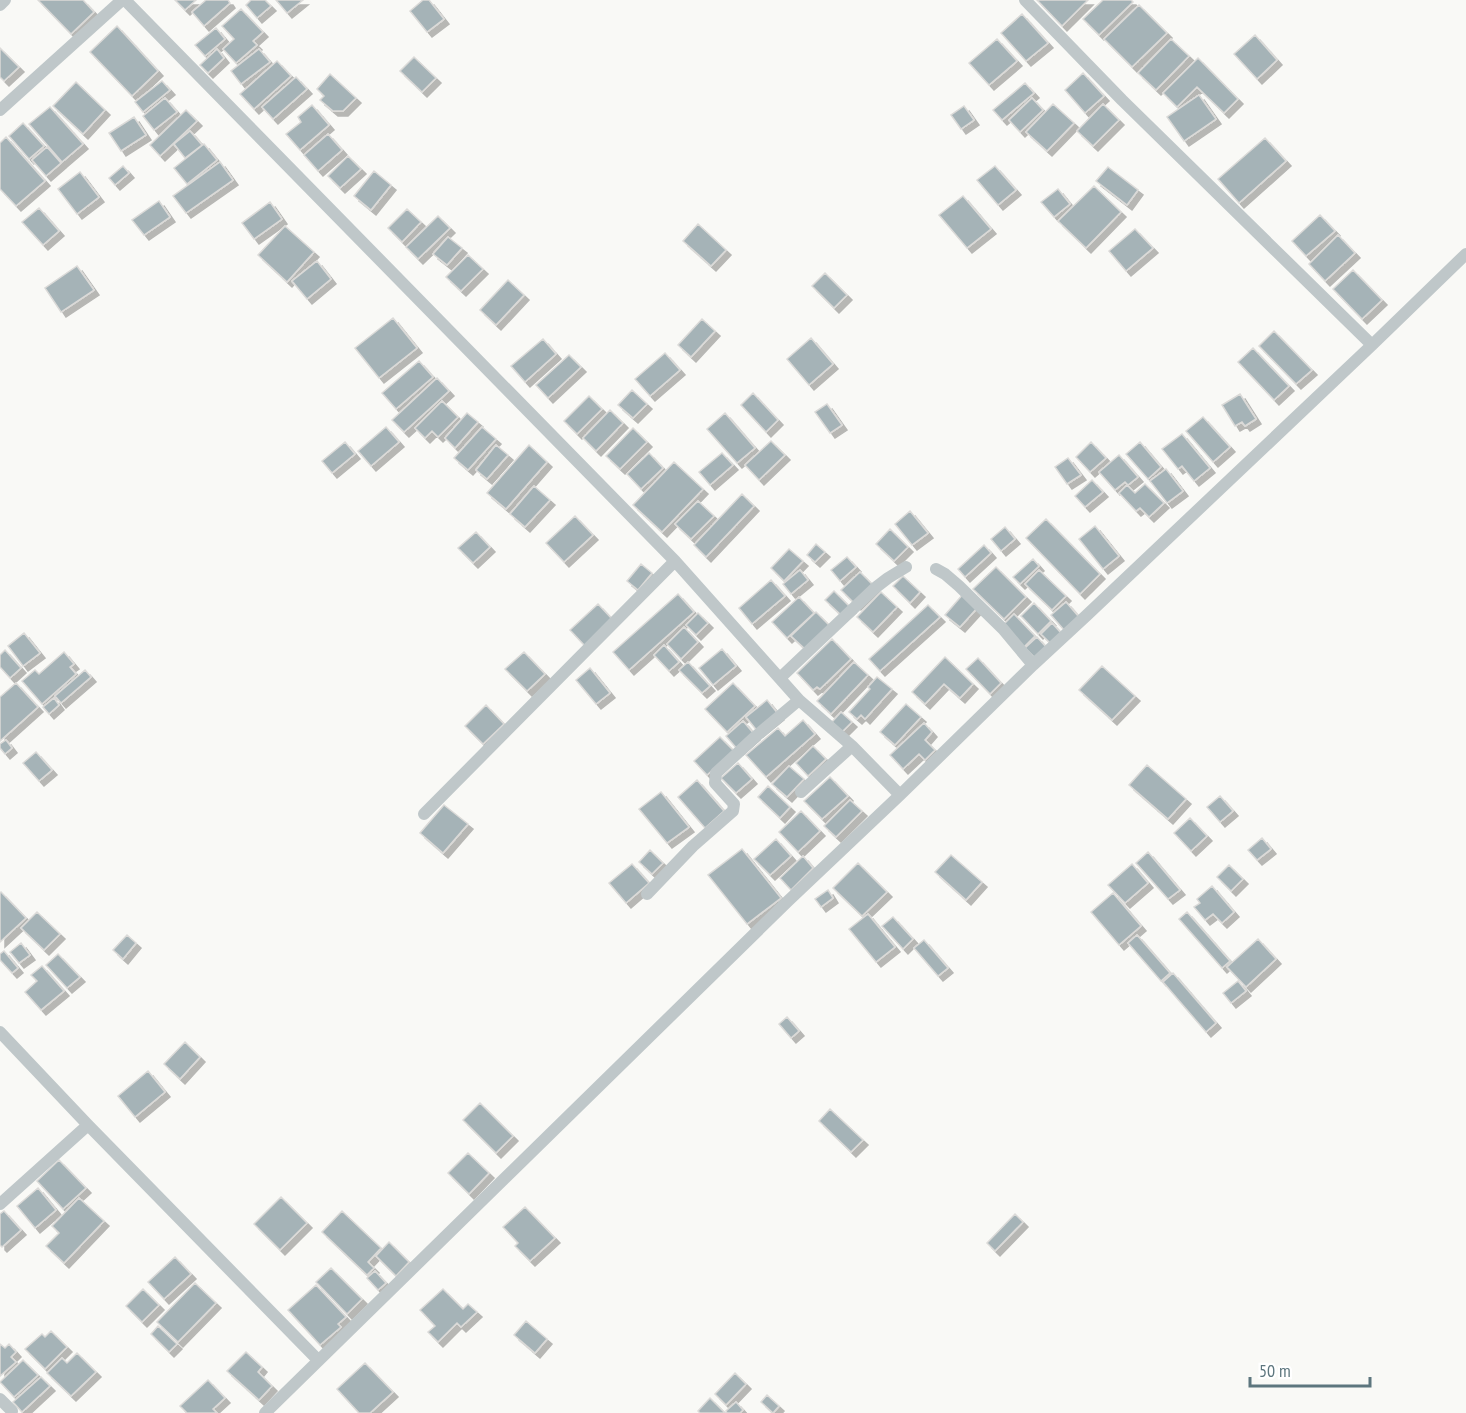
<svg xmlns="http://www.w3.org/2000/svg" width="1466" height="1413" viewBox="0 0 1466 1413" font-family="'PT Sans Narrow',sans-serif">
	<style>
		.building { fill: #a5b3b7; stroke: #dbdad8; stroke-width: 1.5; filter: url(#shadow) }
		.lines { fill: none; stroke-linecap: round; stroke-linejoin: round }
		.minor { stroke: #bfc7c9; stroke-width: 12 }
	</style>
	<defs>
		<filter id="shadow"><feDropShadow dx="5" dy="5" stdDeviation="0" flood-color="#0004"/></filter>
	</defs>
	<rect width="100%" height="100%" fill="#f9f9f6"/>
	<path class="building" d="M38 0H83L94 12 71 34Z
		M175 0H196L185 10Z
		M206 0H228L230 3 204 26 192 12Z
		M251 0H265L271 6 257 18 246 5Z
		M276 0H303L287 13Z
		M423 0H429L444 19 427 32 410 11Z
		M1037 0H1088L1062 26Z
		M1103 0H1131L1133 2 1099 35 1083 19Z
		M1139 5 1167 33 1132 67 1104 39Z
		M241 9 263 32 253 41 257 45 236 63 223 49 234 39 222 26Z
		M1022 14 1048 43 1026 61 1001 33Z
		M117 26 158 71 132 96 90 52Z
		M216 28 225 39 205 56 195 45Z
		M1255 35 1277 60 1257 79 1234 54Z
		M997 39 1017 61 989 85 969 63Z
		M1171 39 1189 56 1156 90 1138 73Z
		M0 48 19 67 4 81 0 77Z
		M217 49 224 58 208 73 200 65Z
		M259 49 270 62 241 84 231 71Z
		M414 57 436 78 422 92 400 71Z
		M1198 58 1238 99 1224 113 1197 87 1177 107 1163 93Z
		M277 61 291 76 254 109 240 94Z
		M1083 73 1104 96 1085 113 1065 90Z
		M330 74 356 98 343 111H333L320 100 324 96 317 89Z
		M296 77 307 89 273 119 262 107Z
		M162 81 170 90 143 112 135 102Z
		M76 82 105 110 83 134 53 106Z
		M1025 83 1034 93 1002 120 993 110Z
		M1199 95 1216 119 1184 141 1167 117Z
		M165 98 177 112 154 130 143 116Z
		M1032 98 1043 110 1020 132 1009 120Z
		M1053 104 1074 123 1047 151 1026 132Z
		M1103 104 1119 120 1093 146 1077 131Z
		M312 105 329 125 300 150 286 134 301 122 298 117Z
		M964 106 974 120 961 129 951 115Z
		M50 107 83 144 62 162 29 124Z
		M186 110 197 121 160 156 150 145Z
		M134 117 146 135 121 151 109 133Z
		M23 123 44 146 29 159 9 136Z
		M190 131 202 145 185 158 174 144Z
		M328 134 342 150 318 171 304 155Z
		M6 137 45 181 16 206 0 189V143Z
		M1265 138 1286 161 1239 203 1218 179Z
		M204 144 217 160 187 184 174 168Z
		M47 147 61 163 46 176 32 160Z
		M348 156 361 169 340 188 328 176Z
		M220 162 233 180 186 213 173 196Z
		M123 166 129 173 115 185 109 178Z
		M995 166 1016 190 998 205 977 180Z
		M1108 167 1138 190 1127 205 1096 181Z
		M374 171 391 185 371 210 354 196Z
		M80 172 99 197 77 214 58 189Z
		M1094 186 1121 212 1086 248 1058 221Z
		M1058 189 1070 204 1054 217 1041 202Z
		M963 196 991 229 967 248 939 215Z
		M159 201 170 217 144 235 132 220Z
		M270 202 282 219 254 239 242 223Z
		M39 208 59 231 43 245 22 222Z
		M407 209 421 222 402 242 388 228Z
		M1320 215 1335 231 1306 256 1292 241Z
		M438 216 450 228 418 259 406 247Z
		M698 224 726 250 711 266 683 241Z
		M285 226 314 252 287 282 258 255Z
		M1135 229 1153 248 1126 271 1109 251Z
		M1338 235 1355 253 1325 281 1309 264Z
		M448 237 462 248 447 265 433 254Z
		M468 255 483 269 461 291 446 277Z
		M317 261 331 279 307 299 292 281Z
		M77 266 94 290 61 312 45 288Z
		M1353 270 1382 300 1362 319 1333 289Z
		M825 273 847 295 834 308 812 286Z
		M508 280 524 295 496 325 480 310Z
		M393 318 417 348 379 378 355 348Z
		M702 319 715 331 691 357 678 345Z
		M1274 331 1312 370 1296 384 1259 346Z
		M811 338 833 364 809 385 787 359Z
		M543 339 556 354 525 382 511 366Z
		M1253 348 1289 386 1274 400 1238 362Z
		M665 353 680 370 650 396 635 379Z
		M569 355 581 367 548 398 536 385Z
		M419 361 433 377 396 409 382 393Z
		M437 378 449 391 404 432 392 420Z
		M632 390 647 404 633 418 618 405Z
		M753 393 778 420 766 432 741 405Z
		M1240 394 1256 419 1245 426 1242 422 1235 426 1222 405Z
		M589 396 602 409 577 434 564 421Z
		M442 401 458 417 438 437 432 431 425 438 415 428Z
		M827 404 842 425 830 433 815 412Z
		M610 410 623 423 596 451 583 438Z
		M467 413 478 422 455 448 445 438Z
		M725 413 755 448 737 463 707 429Z
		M1203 417 1230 447 1213 462 1186 431Z
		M386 427 399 442 371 466 358 451Z
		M482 427 496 439 468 470 454 458Z
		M633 428 647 442 620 469 606 456Z
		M1182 434 1210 468 1194 481 1182 466 1178 469 1162 449Z
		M771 441 785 455 759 480 745 465Z
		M345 442 355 454 332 473 322 461Z
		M1091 442 1106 458 1090 472 1076 457Z
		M1140 442 1161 467 1148 479 1126 454Z
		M496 445 508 455 487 479 476 470Z
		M529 445 547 462 506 509 487 493Z
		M649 453 663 468 641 489 627 474Z
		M722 453 733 465 710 485 699 472Z
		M1119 455 1138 477 1128 485 1125 482 1115 490 1099 472Z
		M1068 458 1081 475 1067 484 1055 467Z
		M674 462 703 489 662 532 633 505Z
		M1166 469 1183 491 1167 503 1150 481Z
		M1092 480 1103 492 1085 507 1075 496Z
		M1145 484 1164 503 1149 517 1140 508 1136 511 1119 493 1127 485 1135 493Z
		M534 486 550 500 525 527 510 514Z
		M742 494 754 506 706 557 694 545Z
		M698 501 714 516 691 539 675 524Z
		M910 511 928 533 912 545 895 524Z
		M575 516 593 535 564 562 546 543Z
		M1046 519 1100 574 1080 594 1026 538Z
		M1095 526 1119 556 1103 569 1079 539Z
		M1005 527 1015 539 1001 551 991 539Z
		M890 529 908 547 894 561 876 544Z
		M476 532 490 547 473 563 458 548Z
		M816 544 825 552 815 562 807 555Z
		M984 545 991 553 965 577 958 569Z
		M789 549 803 561 784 581 771 568Z
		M847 557 856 567 840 581 831 570Z
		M1033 559 1039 566 1020 584 1013 577Z
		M641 564 652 573 638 590 627 581Z
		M996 567 1026 597 1004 619 973 589Z
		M800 570 808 580 791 594 783 584Z
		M1039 570 1066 596 1052 610 1025 584Z
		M860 572 875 587 856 605 841 590Z
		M903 576 920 592 910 603 893 586Z
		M771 580 785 596 752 624 739 608Z
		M834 591 851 608 842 616 825 600Z
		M881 592 897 607 873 632 857 617Z
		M964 593 979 606 960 627 945 615Z
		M678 594 694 612 629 670 613 652Z
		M799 597 814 613 787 638 772 622Z
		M1066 602 1079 617 1064 630 1051 615Z
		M1034 603 1051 621 1038 634 1021 616Z
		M598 604 613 620 585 646 570 630Z
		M928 605 940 617 880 671 869 659Z
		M816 612 830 626 806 650 791 636Z
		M698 613 708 623 696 635 686 625Z
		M1014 614 1035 636 1023 648 1002 626Z
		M1052 623 1061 633 1050 643 1041 634Z
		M684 627 698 642 681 659 667 644Z
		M24 633 40 653 23 666 8 646Z
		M1037 637 1047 648 1036 659 1025 648Z
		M832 639 851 659 820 689 817 687 813 690 797 673Z
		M664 645 679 662 669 671 654 655Z
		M722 649 736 666 713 685 699 668Z
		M5 650 21 668 10 678 0 667V655Z
		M64 652 74 664 70 667 76 674 42 704 22 681 35 670 39 674Z
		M524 652 545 674 527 691 505 669Z
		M945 657 973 684 960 698 944 684 925 704 912 692Z
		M978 658 1001 683 990 694 966 669Z
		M688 662 710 686 702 693 679 670Z
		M854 662 868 675 831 714 817 701Z
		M1102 666 1135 696 1112 720 1079 690Z
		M590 668 610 693 596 704 576 680Z
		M85 670 91 677 61 703 55 696Z
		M877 677 892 689 865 719 861 715 857 719 849 712 870 689 868 687Z
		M16 683 38 707 0 741V697Z
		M733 683 755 706 727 732 705 709Z
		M54 698 59 705 49 714 43 707Z
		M767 700 779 715 758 732 746 717Z
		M906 704 921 717 895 745 880 732Z
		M486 705 504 724 483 744 465 726Z
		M841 712 852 722 842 732 832 722Z
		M803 720 815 734 766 777 746 755 778 728 785 736Z
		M743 721 755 735 738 750 726 736Z
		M924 723 932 732 925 740 935 750 925 760 919 754 903 769 890 755Z
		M720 737 734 751 707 775 694 761Z
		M6 740 12 748 5 754 0 748V744Z
		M813 746 826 759 808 776 796 763Z
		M36 752 52 770 39 781 23 763Z
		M738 763 752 779 736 793 721 778Z
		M1147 765 1186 799 1168 819 1129 785Z
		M789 766 804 779 787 797 772 784Z
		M830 777 848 796 822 819 804 801Z
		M697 780 724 811 705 828 678 797Z
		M768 786 790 807 780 818 758 797Z
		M661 792 689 827 667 843 639 809Z
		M1220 796 1233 811 1220 822 1207 807Z
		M850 800 862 811 836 837 824 826Z
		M444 805 468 824 443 853 420 833Z
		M801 811 820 831 798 852 779 832Z
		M1190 818 1207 836 1191 851 1174 833Z
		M1262 838 1271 849 1257 860 1248 850Z
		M776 839 791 856 770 875 754 859Z
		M742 849 781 898 747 924 708 875Z
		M650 850 663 863 652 874 639 862Z
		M1148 852 1180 890 1168 899 1136 863Z
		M951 855 982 882 966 900 935 872Z
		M803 856 813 868 791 890 780 878Z
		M858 863 887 892 862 916 833 888Z
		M632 864 649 883 626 903 609 883Z
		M1132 864 1148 883 1125 903 1108 885Z
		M1229 865 1243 879 1231 891 1217 877Z
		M1212 886 1234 912 1222 923 1213 914 1205 920 1194 907 1200 903 1197 899Z
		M828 890 833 898 821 907 815 899Z
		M1 892 26 918 0 942V893Z
		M1113 893 1141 926 1119 945 1091 912Z
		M37 912 60 934 44 950 21 928Z
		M1187 912 1230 961 1222 968 1179 919Z
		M868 914 895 947 876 962 849 929Z
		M893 917 913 939 903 949 882 926Z
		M127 935 136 943 123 959 113 950Z
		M1137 935 1170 973 1161 981 1128 943Z
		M1258 939 1276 959 1246 987 1227 967Z
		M924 940 948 968 938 976 914 948Z
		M21 943 30 955 19 963 10 952Z
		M4 951 18 968 12 973 0 960V954Z
		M58 954 80 977 67 988 46 965Z
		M42 966 64 991 41 1010 25 992 37 981 31 975Z
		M1173 973 1216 1023 1206 1032 1163 982Z
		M1238 981 1246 991 1231 1003 1223 993Z
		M787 1017 799 1031 791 1038 779 1024Z
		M185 1042 200 1057 180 1079 164 1064Z
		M148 1071 165 1092 135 1117 118 1096Z
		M480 1103 513 1136 496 1153 463 1120Z
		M830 1109 863 1140 851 1152 819 1121Z
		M468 1153 489 1173 469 1194 448 1173Z
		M59 1160 86 1188 63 1209 37 1181Z
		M38 1188 56 1210 35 1228 17 1206Z
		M281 1197 307 1223 280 1250 254 1224Z
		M79 1198 104 1221 64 1263 46 1246 59 1233 52 1226Z
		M525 1207 555 1238 530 1261 515 1246 518 1243 503 1227Z
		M4 1211 21 1230 2 1247 0 1245V1214Z
		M342 1211 381 1248 368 1262 374 1268 367 1275 322 1232Z
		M1015 1214 1023 1222 995 1251 987 1243Z
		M389 1242 409 1262 396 1276 376 1256Z
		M175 1257 191 1274 164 1299 148 1282Z
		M331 1268 362 1299 347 1314 316 1282Z
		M375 1271 386 1283 378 1290 367 1278Z
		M195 1283 216 1303 178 1342 157 1322Z
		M316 1285 346 1317 338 1324 341 1327 320 1345 288 1310Z
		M143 1289 159 1305 142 1322 126 1306Z
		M443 1289 463 1309 468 1304 477 1312 461 1327 457 1323 438 1342 428 1332 435 1326 420 1310Z
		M526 1321 547 1339 535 1353 514 1335Z
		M158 1326 177 1344 169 1352 151 1334Z
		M51 1331 67 1347 45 1369 25 1349 42 1334 45 1337Z
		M0 1344 5 1348 9 1344 16 1352 11 1357 16 1362 0 1376Z
		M246 1352 262 1367 258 1372 272 1386 259 1400 227 1371Z
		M77 1353 96 1372 71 1396 47 1373 62 1358 67 1363Z
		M23 1360 38 1375 14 1397 0 1382Z
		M365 1363 393 1392 370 1413H359L337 1389Z
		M735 1373 746 1384 726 1405 715 1394Z
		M41 1377 50 1386 22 1412 13 1402Z
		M208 1380 225 1398 213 1409 217 1413H187L180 1406Z
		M767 1395 779 1406 773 1413 761 1402Z
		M710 1398 725 1413H700L698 1411Z
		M736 1402 743 1410 740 1413H727L726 1411Z"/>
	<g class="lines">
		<path class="minor" d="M125 0 675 561 799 700 852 746 900 795
			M1025 0 1122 100 1372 345
			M0 5 5 0
			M0 110 122 0
			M936 569 945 574 959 586 1003 629 1033 665
			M780 678 875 588 888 578 906 567
			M801 792 852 746
			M424 814 675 561
			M647 894 693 846 733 811 734 804 715 783 716 773 755 737 799 700
			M0 1032 88 1125 318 1360
			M0 1204 88 1125
			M0 1399 12 1411
			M265 1413 788 901 900 795 1033 665 1087 615 1372 345 1466 254"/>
	</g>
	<path d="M1250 1377v9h120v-9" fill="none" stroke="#5d767e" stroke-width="3"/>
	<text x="1259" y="1377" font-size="18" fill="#5d767e" stroke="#ffffff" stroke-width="4.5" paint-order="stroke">50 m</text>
</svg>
